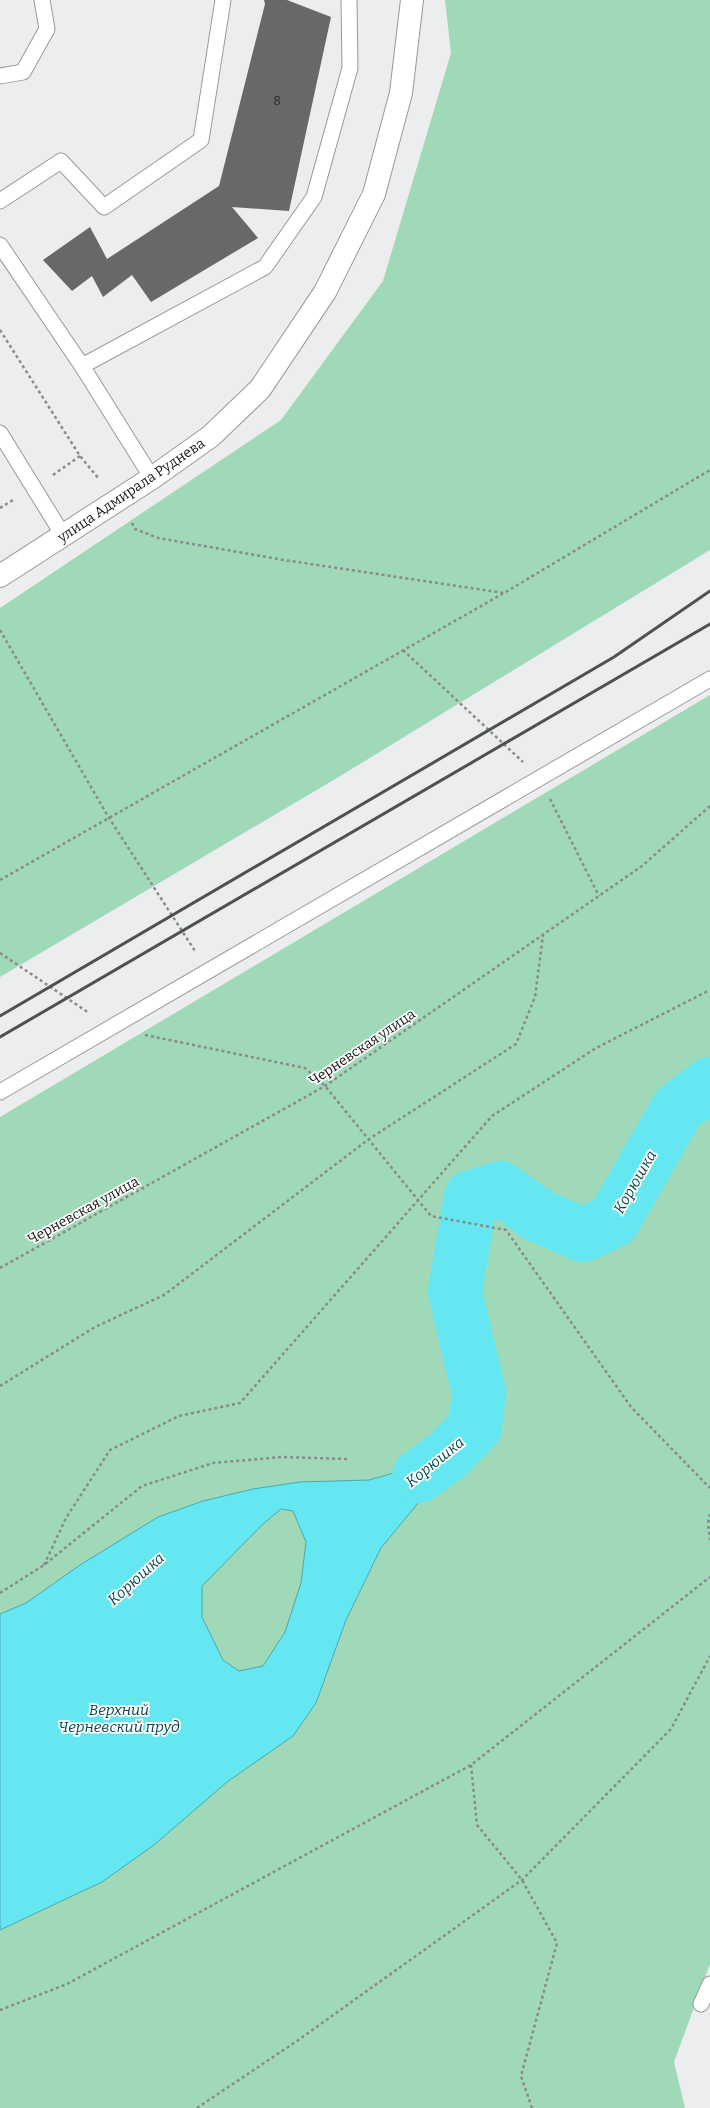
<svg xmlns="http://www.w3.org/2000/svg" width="710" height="2108" viewBox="0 0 710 2108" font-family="Bitter,serif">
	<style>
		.green { fill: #a0d9b7 }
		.water { fill: #65e7f2; stroke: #4ca7af; fill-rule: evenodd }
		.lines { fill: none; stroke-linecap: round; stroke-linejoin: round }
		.river { stroke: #65e7f2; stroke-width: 54 }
		.building { fill: #676869 }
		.service-casing { stroke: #98999a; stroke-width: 17 }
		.minor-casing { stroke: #98999a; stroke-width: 24 }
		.path { stroke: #898b8b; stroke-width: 2.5; stroke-dasharray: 3 3; stroke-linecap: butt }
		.service { stroke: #fff; stroke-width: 15 }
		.minor { stroke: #fff; stroke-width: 22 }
		.rail { stroke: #4f5050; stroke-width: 3 }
		.labels { text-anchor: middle; stroke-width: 3.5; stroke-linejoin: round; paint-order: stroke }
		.number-label { font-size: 12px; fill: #282828 }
		.street-label { font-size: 14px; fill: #131313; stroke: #fff }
		.water-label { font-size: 15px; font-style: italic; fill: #08464b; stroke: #fff }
	</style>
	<rect width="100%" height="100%" fill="#ebedee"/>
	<path class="green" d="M445 0H710V550L337 778 0 977V608L281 420 383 281 451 53Z
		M710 695V1964L674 2062 685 2108H0V1117Z"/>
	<path class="water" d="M475 1427 479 1436 428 1491 381 1548 346 1620 316 1703 293 1736 227 1782 154 1845 102 1882 0 1930V1614L26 1603 80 1565 158 1517 203 1501 253 1489 300 1482 369 1480 421 1465 466 1429ZM281 1509 293 1511 306 1542 301 1583 285 1632 263 1666 239 1671 223 1660 202 1617V1586L262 1525Z"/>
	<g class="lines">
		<path class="river" d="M419 1476 448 1455 475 1427 479 1393 455 1291 471 1197 500 1188 539 1216 583 1235 613 1221 678 1108 710 1084"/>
	</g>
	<path class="building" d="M264 0H287L331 17 289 211 232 207 258 238 151 302 132 275 103 297 92 276 72 291 43 260 90 227 107 259 219 186 265 4Z"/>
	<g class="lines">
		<defs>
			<path id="service" d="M0 76 23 72 47 29 42 0
				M0 201 61 161 104 207 201 140 223 0
				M0 245 82 366 152 478
				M82 366 265 267 314 197 350 68 349 0
				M0 433 63 535
				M0 1092 710 679
				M701 2004 710 1984"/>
			<path id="minor" d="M0 576 152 478 211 436 260 389 325 292 374 194 401 93 412 0"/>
		</defs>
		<use href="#service" class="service-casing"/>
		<use href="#minor" class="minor-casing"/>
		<path class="path" d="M0 330 80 456 99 479
			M53 475 80 456
			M0 508 13 500
			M132 523 135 529 158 538 284 560 504 593
			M0 630 109 818 195 951
			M403 650 523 762
			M550 799 599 896
			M0 880 504 593 710 470
			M0 953 89 1013
			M145 1035 305 1068 325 1086 431 1216 506 1230 631 1407 710 1488
			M0 1268 325 1086 642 866 710 806
			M0 1386 95 1327 164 1295 369 1139 516 1044 535 997 543 935
			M710 1514 708 1524 710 1540
			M44 1565 66 1518 110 1450 179 1416 240 1403 492 1116 596 1048 710 990
			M0 1593 44 1565 142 1486 213 1463 282 1457 347 1459
			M471 1765 477 1825 522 1880 557 1943 521 2076 532 2108
			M0 2010 67 1984 471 1765 710 1577
			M197 2108 297 2041 522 1880 671 1729 710 1656"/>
		<use href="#service" class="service"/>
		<use href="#minor" class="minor"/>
		<path class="rail" d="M0 1016 614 657 710 591
			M0 1037 710 624"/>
	</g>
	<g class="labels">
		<g class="number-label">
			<text x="277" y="105">8</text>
		</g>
		<g class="street-label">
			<text transform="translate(131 490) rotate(-34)" y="5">улица Адмирала Руднева</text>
			<text transform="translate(362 1047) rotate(-34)" y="5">Черневская улица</text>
			<text transform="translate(83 1210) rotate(-29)" y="5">Черневская улица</text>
		</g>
		<g class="water-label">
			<text transform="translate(635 1182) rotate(-60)" y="5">Корюшка</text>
			<text transform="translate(435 1462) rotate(-39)" y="5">Корюшка</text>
			<text transform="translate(136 1579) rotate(-42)" y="5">Корюшка</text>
			<text x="119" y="1715">Верхний<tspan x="119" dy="17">Черневский пруд</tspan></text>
		</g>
	</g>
</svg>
